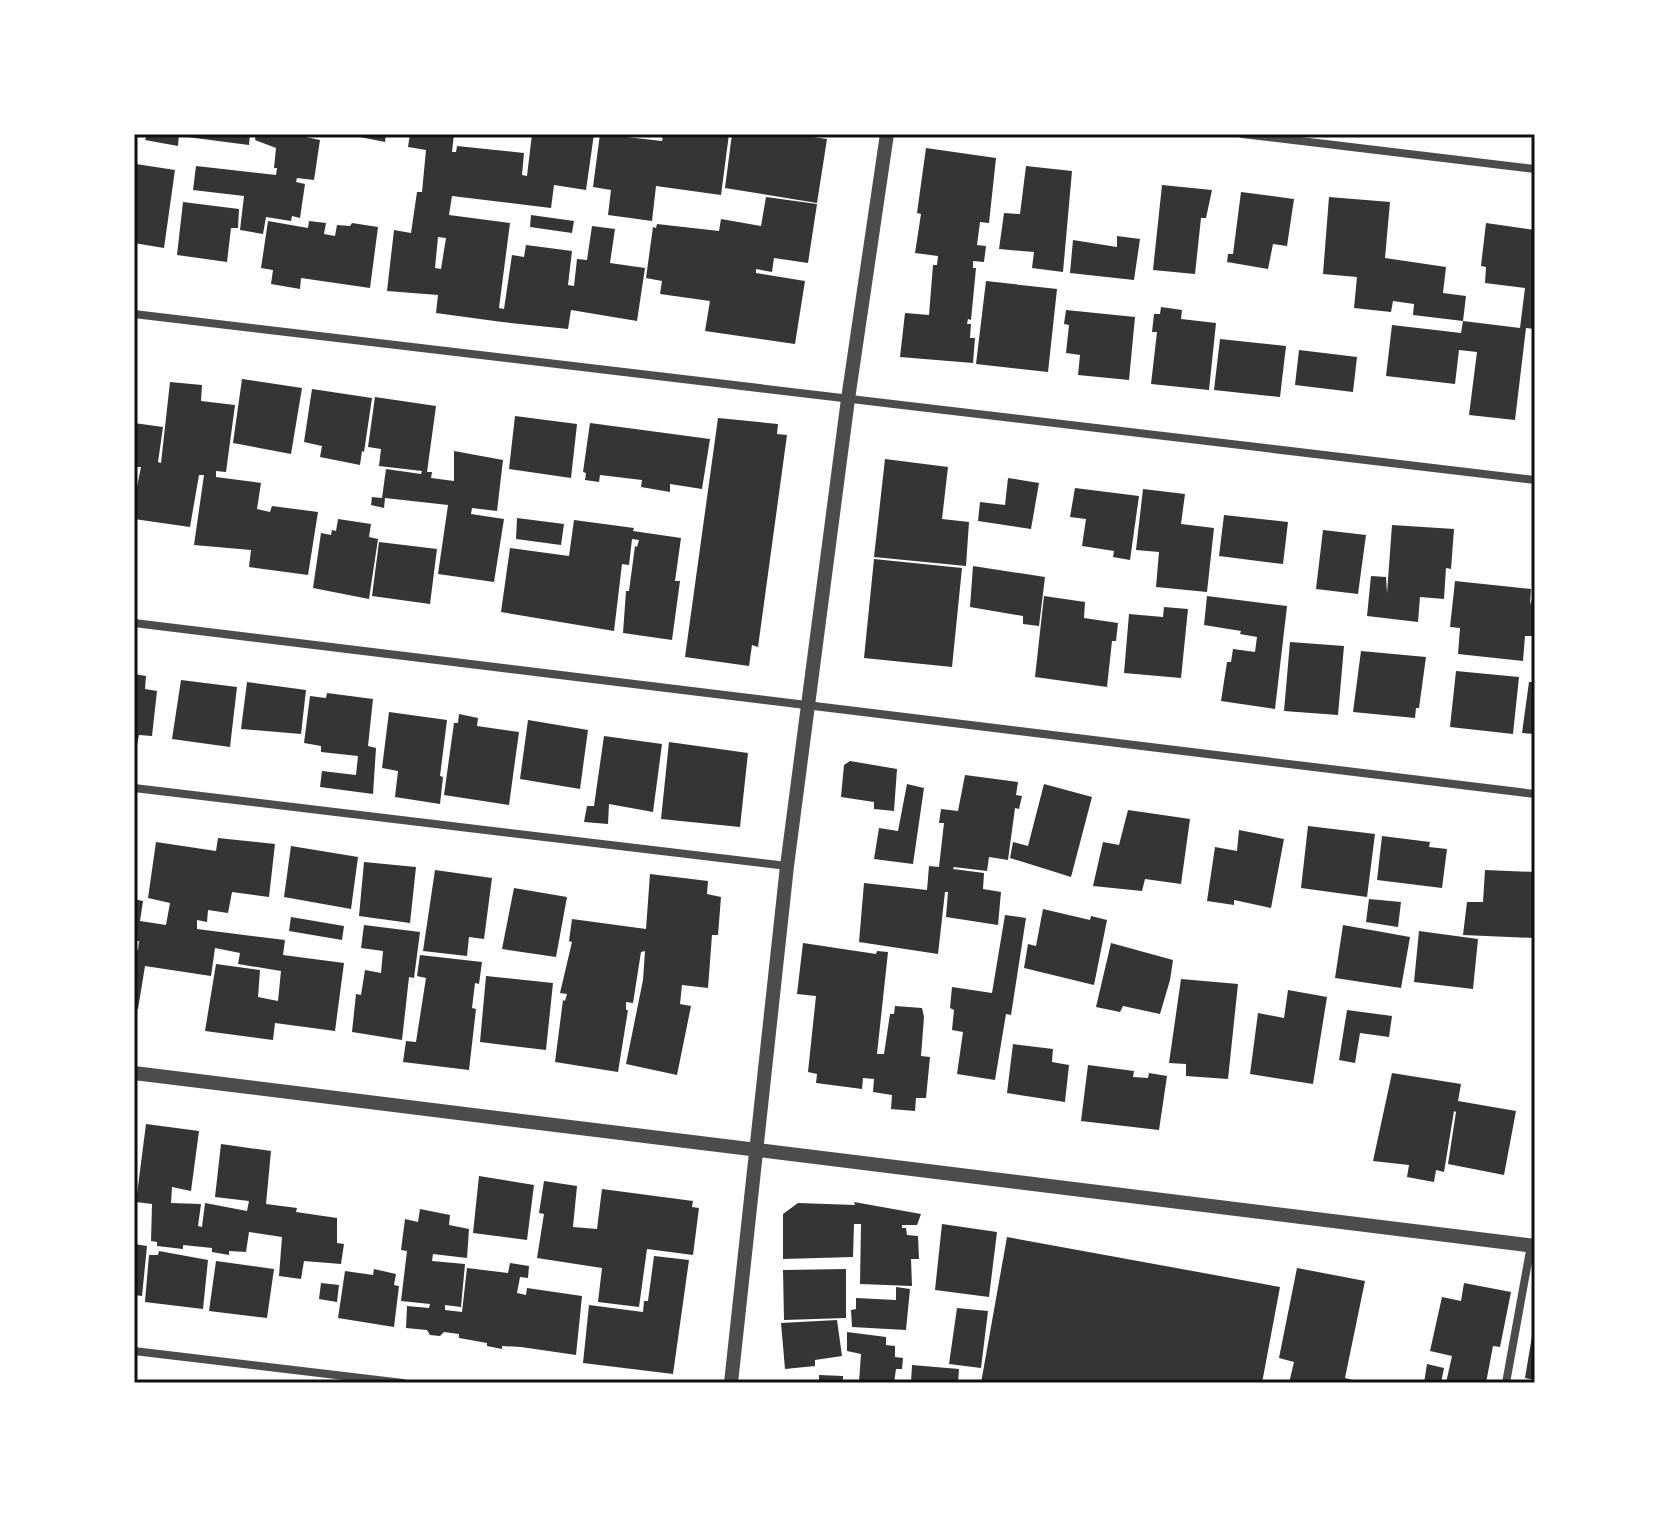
<svg xmlns="http://www.w3.org/2000/svg" width="1669" height="1517" viewBox="0 0 1669 1517" font-family="Jost,sans-serif">
	<style>
		.building { fill: #353535; fill-rule: evenodd }
		.lines { fill: none; stroke-linecap: round; stroke-linejoin: round }
		.minor { stroke: #4c4c4c; stroke-width: 8 }
		.tertiary { stroke: #4c4c4c; stroke-width: 14 }
		.neatline { fill: none; stroke: #111; stroke-width: 3 }
	</style>
	<rect width="100%" height="100%" fill="#fff"/>
	<path class="building" d="M139 134H179L178 146 145 140 146 137Z
		M187 134H250L249 145 187 137Z
		M256 134H301V136L320 140 314 180 297 178 296 182 305 184 300 218 292 216 291 221 266 217 263 234 240 230 244 196 193 190 196 166 276 175 277 168H274L276 148 255 140Z
		M345 134H386L385 142Z
		M410 134H454L452 152H456L457 146 524 153 522 175 527 176 532 134H594L586 190 554 185 551 208 452 196 449 215 510 223 499 308 504 309 512 255 524 257 526 245 572 251 568 285 574 286 577 259 587 260 592 226 615 229 610 263 645 268 637 321 571 310 568 329 502 322 436 313 438 295 387 291 394 230 411 233 417 192H422L426 150 408 147ZM438 237 446 238 441 269 435 268Z
		M600 134 662 141 663 134H729L721 195 656 186 652 221 608 215 611 190 593 187Z
		M732 134H792L827 139 817 203 725 188Z
		M926 148 996 158 989 223 980 222 977 245 986 246 984 262 973 261V268H976L971 320 968 319 967 324H971L970 338H975L973 363 900 357 905 313 929 315 933 265H937L938 256 915 253 921 214 917 213Z
		M136 164 175 170 164 248 134 243Z
		M1026 166 1072 171 1063 272 1032 268 1034 252 999 249 1004 213 1020 214Z
		M1162 185 1212 190 1206 218H1201L1195 274 1153 270Z
		M1241 192 1294 199 1287 246 1273 244 1268 269 1227 262 1228 254H1233Z
		M766 197 817 204 808 263 774 258 772 272 756 269V273L805 281 795 344 705 331 710 301 660 294 662 281 646 278 653 227 656 228 657 224 719 231 721 219 761 226Z
		M1329 197 1390 202 1385 258 1446 267 1443 293 1466 296 1463 321 1520 328 1525 288 1485 283 1486 267 1481 266 1486 223 1535 230V329L1526 328 1515 420 1469 415 1477 352 1459 350 1455 384 1386 376 1392 325 1461 333 1463 321 1413 315 1414 304 1393 301 1391 312 1354 308 1357 277 1323 274Z
		M183 202 239 209 238 228H231L227 262 177 255Z
		M531 215 574 221 572 233 530 227Z
		M268 221 308 228 309 221 326 223 324 234 335 236 337 225 350 226 352 223 378 227 370 288 301 278 300 289 271 284 273 270 261 268Z
		M1117 236 1140 239 1134 280 1070 273 1073 240 1117 247Z
		M986 281 1057 289 1048 372 976 364Z
		M1161 307 1182 310 1181 319 1216 323 1209 390 1151 384 1157 332H1152L1154 314H1160Z
		M1066 310 1135 317 1129 380 1078 375 1080 355 1066 353 1069 325 1064 324Z
		M1220 339 1286 346 1280 397 1214 390Z
		M1299 350 1357 357 1353 392 1295 385Z
		M242 379 302 388 291 454 233 443Z
		M170 382 202 385 201 401 235 405 226 472 216 471V477L261 483 257 509 270 512 272 506 318 512 308 575 249 567 251 550 194 545 204 475H199L190 527 134 519V502L141 467H134V423L163 427 158 462 161 463Z
		M312 389 372 398 364 452 362 451 360 465 320 457 322 446 304 442Z
		M375 397 436 406 427 472H432L431 478 454 481V451L503 460 497 511 472 508 471 514 504 519 494 582 438 574 448 505 385 498 384 508 371 505 372 497 382 498 386 469 421 474 422 471 379 466 381 449 368 447Z
		M515 416 577 424 571 478 509 469Z
		M718 418 778 424 777 434 787 435 758 647 752 645 749 666 685 657Z
		M590 423 710 439 702 489 670 484V492L641 487 642 480 600 475 599 482 585 480 586 473 583 472Z
		M885 459 948 467 942 519 969 522 966 566 874 557Z
		M1008 478 1039 483 1031 529 978 521 980 502 1005 505Z
		M1075 488 1139 496 1130 560 1113 557 1114 551 1082 546 1086 519 1070 517Z
		M1143 489 1185 494 1181 524 1214 528 1207 592 1156 587 1159 552 1136 550Z
		M1224 515 1288 522 1283 564 1219 556Z
		M517 518 564 524 561 545 516 539Z
		M338 519 371 524 369 537 378 539 369 599 313 588 321 533 331 535 332 530 336 531Z
		M574 520 634 528 633 531 681 538 675 581H680L672 640 623 633 626 591H629L635 546 637 547 639 540 632 539 629 565 622 564 614 631 501 612 510 548 569 556Z
		M1392 525 1454 529 1451 569 1446 568 1444 599 1420 597 1418 622 1367 616 1371 576 1386 577 1387 593Z
		M1323 530 1366 535 1358 594 1316 589Z
		M379 542 437 549 430 604 372 596Z
		M874 559 962 568 952 667 864 658Z
		M973 566 1045 577 1039 626 1023 624V616L970 607Z
		M1455 581 1531 589 1530 605 1535 590V636H1525L1523 661 1458 654 1460 628 1450 627Z
		M1044 596 1085 602 1084 618 1118 623 1116 641H1112L1107 687 1035 677Z
		M1207 596 1287 606 1275 709 1221 701 1227 662H1231L1233 649 1255 652 1257 637 1240 634 1241 631 1204 625Z
		M1164 607 1188 609 1181 678 1124 673 1129 614 1163 617Z
		M1290 642 1344 646 1338 715 1284 711Z
		M1361 651 1426 657 1419 708H1416L1415 718 1353 712Z
		M1456 671 1519 677 1513 734 1450 727Z
		M134 674 146 676 145 689 157 691 152 736 139 735 137 745H134Z
		M181 680 237 687 230 747 172 739Z
		M247 682 306 690 301 734 241 729Z
		M1529 682H1535V734L1522 733Z
		M327 693 373 699 368 746 376 748 373 794 320 787 322 771 356 775 358 756 321 752V746L304 743 310 696 326 698Z
		M389 712 447 720 440 776 443 777 440 804 395 797 398 771 382 768Z
		M459 714 478 718 477 726 519 732 509 805 444 795 454 723H458Z
		M528 720 588 730 580 789 520 779Z
		M604 736 662 744 653 812 609 804 608 824 584 822 587 806H594Z
		M669 742 748 753 740 827 661 819Z
		M850 761 897 769 894 811 874 809V802L841 797 844 765Z
		M965 775 1018 782 1016 795 1022 796 1019 809 1015 808 1008 860 989 857 987 871 954 867 953 869 984 873 983 889 1001 892 998 925 946 917 948 892H945L938 954 859 942 864 883 927 890 929 866 939 867 944 823H939L941 809 958 811Z
		M907 784 924 788 913 864 874 859 879 828 898 831Z
		M1044 784 1092 797 1071 877 1010 858 1013 842 1028 846Z
		M1128 810 1190 819 1181 884 1145 879 1142 891 1093 886 1103 842 1119 845Z
		M1308 826 1375 834 1367 897 1301 888Z
		M1239 830 1284 839 1271 908 1234 900V905L1207 901 1215 847 1237 851Z
		M1382 836 1430 842 1429 847 1447 849 1442 888 1377 880Z
		M218 838 275 844 269 897 232 892 228 913 208 910 207 922 197 920V929L285 940 283 955 344 963 335 1031 275 1023 273 1040 205 1031 216 964 260 970 258 997 278 1001 281 971 238 964 240 953 215 948 211 976 145 966 138 1009 134 1008V950H138L139 941H134V899L143 901 140 921 166 925 170 903 148 898 156 842 216 851Z
		M291 846 358 857 351 909 284 897Z
		M364 862 416 867 410 923 359 916Z
		M435 870 492 878 484 939 469 937 467 956 423 951Z
		M1485 870 1535 872V938L1463 935 1467 902H1483Z
		M650 874 708 881 707 894 721 897 718 935H712L708 988 682 985 680 1004 691 1006 677 1075 626 1064 643 980 645 951 641 952 633 1003 626 1002V1010H628L618 1072 555 1062 563 1000 565 1001 567 994 560 993 572 942 569 941 572 919 646 929Z
		M514 888 567 897 556 957 502 949Z
		M1369 899 1401 902 1398 927 1366 922Z
		M1043 909 1090 920 1091 916 1107 920 1094 985 1024 968 1028 944 1036 946Z
		M1005 915 1026 918 1011 1015 1006 1014 995 1080 957 1074 963 1032 952 1030 954 1010 950 1008 952 987 992 993Z
		M291 917 344 926 342 940 289 931Z
		M364 925 420 932 414 978 409 977 402 1040 352 1032 356 994 361 995 365 970 381 973 383 951 361 948Z
		M1343 925 1410 937 1401 988 1335 978Z
		M1419 931 1478 939 1473 989 1414 982Z
		M803 943 876 954 877 951 888 952 877 1054H884L890 1014H894L895 1006 922 1008 924 1017 921 1056 930 1057 926 1098H916L915 1111 891 1109 892 1095 873 1092 874 1079 863 1078 862 1089 816 1083 817 1074 808 1072 816 996 797 994Z
		M1111 943 1173 960 1170 980 1160 1014 1123 1006 1120 1012 1096 1007Z
		M420 955 482 962 479 984 475 983 472 1008 476 1009 469 1070 403 1062 406 1041 416 1042 426 978 417 976Z
		M486 976 553 983 546 1050 480 1042Z
		M1181 979 1238 984 1228 1079 1186 1076V1064L1169 1063Z
		M1288 990 1327 997 1313 1084 1250 1074 1258 1013 1284 1018Z
		M1347 1010 1392 1016 1389 1037 1360 1033 1355 1063 1339 1060Z
		M1013 1044 1053 1049 1052 1062 1069 1065 1065 1102 1007 1093Z
		M1088 1065 1134 1071 1133 1077 1148 1078 1149 1073 1167 1076 1159 1130 1081 1121Z
		M1392 1073 1461 1084 1458 1101 1516 1111 1504 1175 1448 1164 1456 1112 1454 1111 1444 1172 1436 1170 1434 1182 1407 1177 1409 1165 1373 1161Z
		M146 1124 199 1131 191 1191 172 1187 171 1203 201 1204 198 1226 202 1227 205 1203 247 1211 249 1201 215 1197 221 1144 271 1151 266 1204 297 1208 296 1212 337 1218V1243L344 1244 341 1264 304 1261 301 1279 279 1276 282 1237 249 1232 246 1252 229 1251V1255L212 1252V1248L183 1245V1249L157 1246V1242L151 1241 152 1204 136 1202Z
		M479 1176 534 1185 527 1240 473 1233Z
		M544 1181 577 1186 573 1227 597 1229 602 1189 693 1201 692 1207 699 1208 693 1255 647 1249 639 1307 598 1302 602 1268 537 1258 544 1214 539 1213Z
		M854 1202 921 1214 917 1225H902V1228H906L907 1235 918 1236 919 1259H911L912 1286 860 1284 861 1224H854L853 1257 783 1259V1214L798 1203 855 1205Z
		M420 1209 450 1215 449 1225 469 1229 467 1258 433 1254 432 1261 465 1264 461 1307 445 1305V1310L462 1312 467 1268 508 1273 510 1263 529 1266 528 1278 520 1277 517 1293 526 1295 527 1288 582 1296 576 1355 521 1347 502 1346V1349L487 1346V1343L459 1338V1334L444 1332 440 1336 430 1335 427 1330 406 1328 407 1306 429 1308 430 1304 401 1301 407 1251 401 1250 405 1219 418 1222Z
		M942 1224 997 1232 989 1297 935 1290Z
		M1007 1237 1280 1287 1262 1383H981Z
		M134 1244 147 1246 142 1296 134 1295Z
		M159 1251 208 1260 203 1309 145 1302 149 1255H158Z
		M654 1256 689 1260 673 1374 583 1363 589 1305 643 1312 644 1301H648Z
		M216 1261 274 1269 267 1318 209 1311Z
		M1297 1268 1365 1281 1345 1378 1364 1383H1289L1294 1362 1279 1358Z
		M374 1269 396 1274 394 1285 399 1286 394 1327 338 1318 345 1271 373 1275Z
		M846 1269V1318L784 1320 783 1270Z
		M321 1283 339 1285 337 1302 319 1299Z
		M1464 1283 1511 1292 1500 1347 1493 1346 1486 1383H1446L1452 1356 1430 1351 1442 1297 1461 1301Z
		M896 1287 910 1289 906 1330 852 1327 851 1310 856 1309V1298L896 1300Z
		M957 1308 988 1311 981 1368 949 1364Z
		M837 1320 842 1356 815 1360V1366L785 1369 781 1323Z
		M1533 1330H1535V1380L1525 1378Z
		M847 1332 886 1337V1345L895 1346V1357L903 1358 902 1369H896L894 1383 859 1382 861 1354 847 1351Z
		M1427 1364 1444 1368 1441 1383H1424Z
		M912 1365 959 1369 958 1383H911Z
		M819 1375 843 1376V1383H819Z"/>
	<g class="lines">
		<path class="minor" d="M1242 134 1535 169
			M134 314 1535 480
			M134 623 1535 794
			M134 788 787 866
			M134 1351 403 1383
			M1506 1383 1531 1245"/>
		<path class="tertiary" d="M134 1073 1535 1246
			M731 1383 787 866 848 399 887 134"/>
	</g>
	<rect width="1669" height="1517" fill="none" stroke="#ffffff" stroke-width="272"/>
	<rect x="136" y="136" width="1397" height="1245" class="neatline"/>
</svg>
